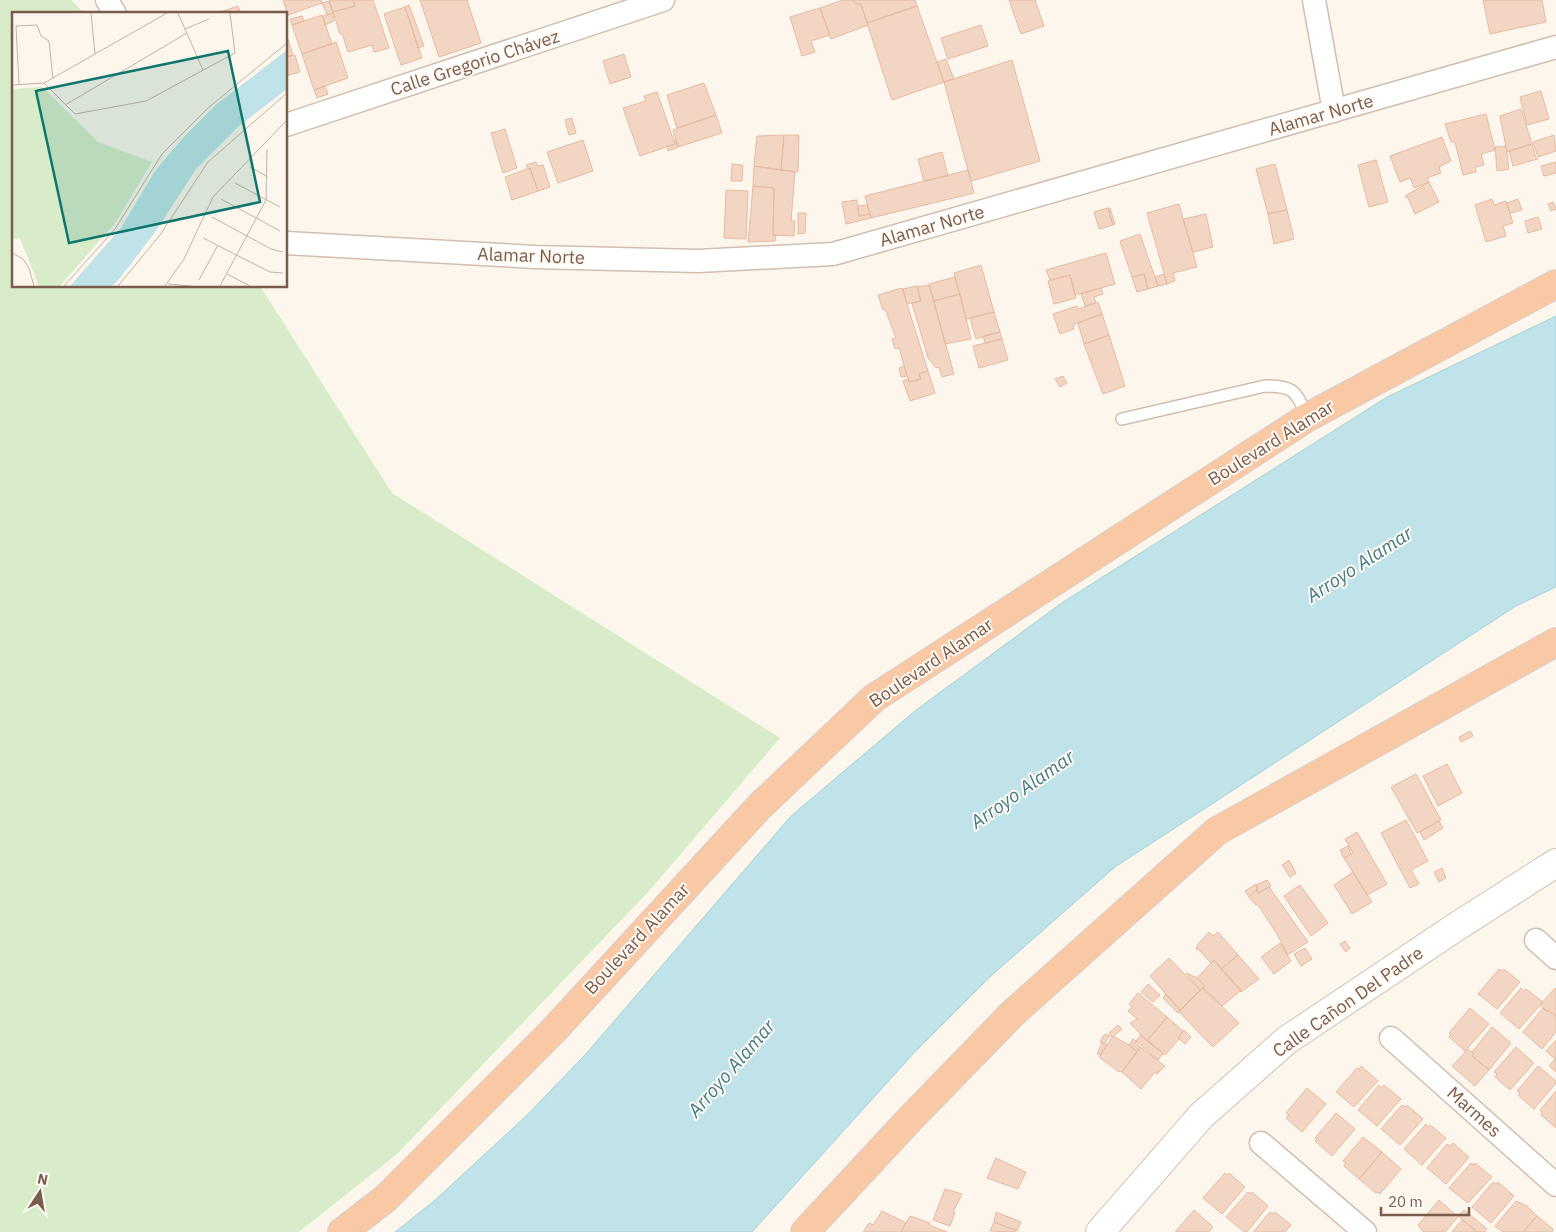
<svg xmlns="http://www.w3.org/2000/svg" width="1556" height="1232" viewBox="0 0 1556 1232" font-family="'IBM Plex Sans',sans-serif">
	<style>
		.green { fill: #d8ecc9 }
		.water { fill: #bfe3e8; stroke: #a5d3da }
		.building { fill: #f3d5c3; stroke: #e6bba3 }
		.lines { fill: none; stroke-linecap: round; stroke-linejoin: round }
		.service-casing { stroke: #d1beb0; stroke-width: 14 }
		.minor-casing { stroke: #d1beb0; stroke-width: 25 }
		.tertiary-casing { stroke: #d1beb0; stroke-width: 30 }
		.trunk-casing { stroke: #dad1cd; stroke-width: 30 }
		.service { stroke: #fff; stroke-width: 11 }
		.minor { stroke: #fff; stroke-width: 22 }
		.tertiary { stroke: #fff; stroke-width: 28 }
		.trunk { stroke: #f9c8a4; stroke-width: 28 }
		.labels { text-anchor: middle; stroke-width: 4; stroke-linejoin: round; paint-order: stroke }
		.street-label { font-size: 18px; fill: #7a5c4d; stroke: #fffaf3 }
		.water-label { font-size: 19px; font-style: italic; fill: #437c86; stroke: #fffaf3 }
		.inset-road { fill: none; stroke: #c5b3a7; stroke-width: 1 }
		.view { fill: #0f766e; fill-opacity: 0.15; stroke: #0f766e; stroke-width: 2.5 }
		.inset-edge { fill: none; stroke: #7a5c4d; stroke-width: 2.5 }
	</style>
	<rect width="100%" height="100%" fill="#fdf6ec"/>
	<path class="green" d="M0 0H71L85 14H14V286H260L392 493 780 738 649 891 397 1154 299 1232H0Z"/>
	<path class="water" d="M1556 316V587L1516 606 1115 867 991 976 913 1054 752 1232H395L434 1201 526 1116 584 1056 791 816 916 710 1063 602 1387 397Z"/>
	<path class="building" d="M283 0H321L322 3 288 15Z
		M332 0H353L355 6 333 12 329 1Z
		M353 0H373L389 48 374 52 372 45 348 52 342 33 340 34 333 12 355 6Z
		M420 0H467L481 43 439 57Z
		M843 0H852L857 4H861L868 25 831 39 820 8Z
		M852 0H915L917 6 867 23 861 4H857Z
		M1009 0H1035L1044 26 1021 34Z
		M1483 0H1542L1546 22 1490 34Z
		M329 1 333 13 327 15 322 3Z
		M409 5 424 46 418 48 405 7Z
		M238 6 241 14H215Z
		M917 6 944 82 892 100 867 23Z
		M405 7 422 58 401 65 384 14Z
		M820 8 830 35 811 41 815 52 802 56 790 17Z
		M333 13 334 17H332L334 21 325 25 323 16Z
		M322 15 332 44 302 54 292 25Z
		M302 16 304 21 292 25 290 19Z
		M981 25 988 46 948 59 941 38Z
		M286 34 293 55 286 57Z
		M336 42 348 78 314 90 302 54Z
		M624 54 631 77 610 84 603 61Z
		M295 55 300 72 286 76V57Z
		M946 59 954 79 944 82 937 62Z
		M1012 60 1040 161 971 181 944 82Z
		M704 83 716 115 677 128 667 95Z
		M325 86 328 94 317 98 314 90Z
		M1541 91 1549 119 1527 125 1520 97Z
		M657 92 675 144 640 156 623 108 646 101 644 96Z
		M1521 109 1532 144 1507 152 1500 116Z
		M1486 114 1495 150 1481 154 1484 165 1475 167 1476 172 1463 175 1455 142H1451L1445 124Z
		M716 115 722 133 678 147 673 130Z
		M572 118 576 133 569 135 565 120Z
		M505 129 517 168 503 173 491 133Z
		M784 135 781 170 754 166 757 136Z
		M784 135H799L798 172 781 170Z
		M1554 135 1556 151 1538 157 1533 142Z
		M1442 137 1451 161 1439 167 1441 173 1427 178 1429 182 1414 188 1410 178 1400 182 1390 156Z
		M583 140 593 171 558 183 547 152Z
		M676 140 678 147 668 151 667 147 675 144 674 141Z
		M1532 144 1536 158 1538 159 1513 166 1509 151Z
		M1506 146 1509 169 1497 171 1495 147Z
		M942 152 948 176 924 181 918 159Z
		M1376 160 1388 202 1369 207 1358 165Z
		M536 162 537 166 543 165 550 187 538 191 530 168 528 169 526 165Z
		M1556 162V173L1544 176 1541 166Z
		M732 164 743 165 742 181H731Z
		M1275 164 1287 210 1268 214 1256 169Z
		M754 166 795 172 791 221H795L794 236 773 235 774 188 753 186Z
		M530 168 538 191 512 200 505 177Z
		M968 170 974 193 871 218 865 196Z
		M1429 182 1439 202 1415 214 1408 198H1406L1405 196Z
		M753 186 774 188 773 235H776L775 241 748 242Z
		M726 190 748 191 746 239 724 238Z
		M1492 199 1494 205 1506 201 1513 223 1503 226 1506 236 1486 242 1475 205Z
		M1518 199 1522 210 1510 213 1507 203Z
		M857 200 859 216 870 214 871 218 846 224 842 202Z
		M1553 202 1556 209 1551 211 1548 204Z
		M1179 204 1197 267 1173 273 1175 281 1167 284 1147 213Z
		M867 205 870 214 859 216 858 206Z
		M1108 208 1113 225 1099 229 1094 212Z
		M1108 208H1110L1115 224 1113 225Z
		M1287 210 1294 239 1274 244 1268 214Z
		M798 213H806L805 233 798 234Z
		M1206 214 1213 247 1193 252 1183 219Z
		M1538 217 1542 229 1528 233 1525 221Z
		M1140 234 1158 286 1148 289 1144 274 1132 277 1120 241Z
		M1106 253 1115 284 1075 295 1070 275 1050 280 1046 270Z
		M981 265 994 312 966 319 954 273Z
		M1144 274 1148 289 1137 292 1132 277Z
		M1164 274 1167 284 1158 286 1155 277Z
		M1070 275 1076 298 1054 304 1048 281Z
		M955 277 960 294 934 301 929 284Z
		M929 285 954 374 942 377 939 367 936 368 928 358 912 303 921 301 917 287Z
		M917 286 921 301 907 304 903 289Z
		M902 288 928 371 919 374 921 379 909 382 899 348 895 349 892 339 896 338 885 309 883 310 878 295Z
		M1101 288 1103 294 1094 297 1096 303 1085 306 1081 294Z
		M960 294 971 339 945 344 934 301Z
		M1098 302 1102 314 1078 323 1073 325 1074 329 1060 334 1053 314 1077 306 1078 309Z
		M994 312 1000 332 976 339 970 318Z
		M1102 314 1109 335 1084 344 1078 323Z
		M1000 332 1002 339 985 343 983 336Z
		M1109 335 1125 386 1103 394 1084 344Z
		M1002 339 1008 360 979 368 973 346Z
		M904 366 907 376 901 377 899 368Z
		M928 371 935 393 910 401 903 381 908 379 909 382 921 379 919 374Z
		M1063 376 1067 383 1060 387 1055 379Z
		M1470 731 1473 736 1461 742 1459 737Z
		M1447 764 1462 793 1438 806 1423 776Z
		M1416 774 1441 820 1417 833 1391 787Z
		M1406 820 1428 861 1411 870 1419 884 1410 888 1381 833Z
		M1439 821 1443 828 1424 840 1420 832Z
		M1357 832 1387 884 1367 895 1344 858 1353 853 1345 839Z
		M1348 846 1351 854 1344 858 1340 850Z
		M1289 860 1296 873 1290 877 1282 865Z
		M1442 868 1446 878 1439 882 1434 872Z
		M1353 872 1372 902 1352 914 1334 885Z
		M1267 880 1271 886 1258 893 1256 885Z
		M1256 884 1258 888 1249 897 1245 891Z
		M1300 885 1328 923 1311 936 1284 896Z
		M1269 887 1308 942 1289 954H1287L1277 934 1258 905H1256L1249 897 1256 890 1258 893Z
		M1209 932 1213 936 1218 932 1238 955 1221 969 1214 960 1211 963 1199 950 1196 949 1198 944Z
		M1345 941 1350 948 1346 952 1340 944Z
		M1280 943 1291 961 1274 974 1261 957Z
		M1305 948 1312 959 1301 966 1294 954Z
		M1238 955 1259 979 1241 992 1221 969Z
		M1169 958 1200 990 1180 1010 1150 976Z
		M1214 960 1241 990 1222 1006 1203 988 1205 986 1197 978Z
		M1499 969 1502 971 1504 969 1520 982 1497 1009 1478 994Z
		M1186 973 1197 978 1205 986 1200 990Z
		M1148 984 1160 995 1153 1002 1141 992Z
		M1203 988 1239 1023 1213 1047 1179 1012Z
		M1521 988 1524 991 1526 989 1543 1002 1519 1029 1500 1013Z
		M1555 988 1556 989V1016L1549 1010 1547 1012 1540 1005Z
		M1138 993 1167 1017 1147 1041 1130 1023 1137 1019 1128 1011 1132 1007 1129 1004Z
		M1166 994 1180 1010 1178 1013 1163 998Z
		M1470 1008 1489 1024 1465 1051 1449 1037 1451 1035 1449 1033Z
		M1543 1008 1556 1016V1032L1542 1049 1523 1032Z
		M1167 1017 1183 1031 1178 1038 1179 1039 1165 1055 1147 1041Z
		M1118 1025 1122 1029 1112 1037 1109 1033Z
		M1492 1027 1511 1043 1489 1070 1472 1056 1474 1054 1472 1052Z
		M1184 1030 1191 1037 1185 1044 1178 1038Z
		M1106 1034 1110 1036 1104 1044 1100 1042 1103 1036Z
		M1141 1035 1163 1053 1158 1060 1136 1041Z
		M1113 1036 1129 1045 1137 1052 1122 1072 1118 1071 1099 1057Z
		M1133 1039 1137 1042 1135 1043 1140 1047 1137 1052 1129 1045Z
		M1556 1040V1060L1546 1051Z
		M1102 1043 1107 1045 1100 1055 1097 1054Z
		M1140 1047 1165 1066 1157 1074 1155 1072 1141 1089 1122 1072Z
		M1516 1047 1534 1063 1510 1090 1495 1077 1497 1074 1494 1072Z
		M1468 1049 1474 1054 1472 1056 1489 1070 1475 1086 1452 1066Z
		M1555 1059 1556 1060V1072L1549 1066Z
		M1361 1066 1378 1081 1354 1107 1336 1092 1357 1068 1359 1069Z
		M1538 1066 1556 1081V1083L1534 1109 1518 1095 1520 1093 1517 1091Z
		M1379 1085 1382 1088 1384 1085 1401 1099 1377 1126 1358 1110Z
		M1307 1088 1326 1104 1302 1132 1286 1118 1289 1115 1286 1113Z
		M1556 1091V1128L1541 1115 1542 1112 1540 1110Z
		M1402 1105 1405 1107 1407 1105 1423 1119 1400 1145 1381 1129Z
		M1336 1113 1355 1129 1332 1156 1315 1141 1317 1140 1315 1138Z
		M1426 1124 1428 1127 1430 1125 1446 1138 1422 1165 1404 1149Z
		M1363 1137 1382 1152 1359 1179 1344 1166 1346 1163 1343 1161Z
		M1453 1143 1469 1157 1446 1184 1427 1168 1447 1144 1451 1146Z
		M1382 1152 1401 1169 1380 1194 1378 1192 1376 1193 1359 1179Z
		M996 1158 1026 1172 1018 1189 987 1178Z
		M1471 1163 1474 1165 1475 1163 1492 1177 1468 1203 1449 1188Z
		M1225 1173 1227 1175 1229 1173 1245 1187 1222 1214 1203 1198Z
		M1493 1182 1496 1184 1498 1182 1514 1196 1491 1223 1472 1207Z
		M945 1189 962 1194 953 1212 955 1213 950 1226 933 1220Z
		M1248 1192 1250 1194 1252 1192 1268 1206 1247 1232H1244L1226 1217Z
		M1439 1200 1458 1217 1445 1232H1423L1418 1225Z
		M1516 1201 1527 1206 1537 1216 1523 1232H1503L1495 1226Z
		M1194 1210 1213 1227 1209 1232H1175Z
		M1464 1210 1487 1229 1485 1232H1477L1458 1216Z
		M882 1211 906 1223 901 1232H863L869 1223 873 1225Z
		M996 1212 1021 1222 1017 1231 994 1222Z
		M1270 1212 1273 1214 1275 1212 1291 1225 1285 1232H1253Z
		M910 1216 930 1223 929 1225 947 1232H901Z
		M1537 1216 1553 1229 1552 1232H1523Z
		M1462 1220 1468 1224 1477 1232H1452Z
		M994 1222 1015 1230H1016L1015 1232 990 1231Z"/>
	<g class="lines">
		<defs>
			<path id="service" d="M1122 419 1265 386C1296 386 1295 392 1308 417"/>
			<path id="minor" d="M107 0 115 14
				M1314 0 1334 111
				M286 125 663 0
				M286 243 535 257 698 261 833 254 1556 47
				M1536 940 1556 958
				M1391 1038 1556 1185
				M1261 1143 1365 1232"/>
			<path id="tertiary" d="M1100 1232 1201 1116 1287 1040 1456 927 1556 863"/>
			<path id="trunk" d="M342 1232 385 1199 552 1032 760 806 874 698 1308 417 1556 284
				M805 1232 910 1119 1013 1013 1217 831 1556 642"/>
		</defs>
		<use href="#service" class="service-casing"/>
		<use href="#minor" class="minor-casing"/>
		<use href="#tertiary" class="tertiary-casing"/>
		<use href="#trunk" class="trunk-casing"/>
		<use href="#service" class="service"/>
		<use href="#minor" class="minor"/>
		<use href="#tertiary" class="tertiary"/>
		<use href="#trunk" class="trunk"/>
	</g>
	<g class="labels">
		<g class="street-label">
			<text transform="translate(475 63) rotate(-18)" y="6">Calle Gregorio Chávez</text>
			<text transform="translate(1321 115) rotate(-16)" y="6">Alamar Norte</text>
			<text transform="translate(932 226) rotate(-16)" y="6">Alamar Norte</text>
			<text transform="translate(531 256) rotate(2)" y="6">Alamar Norte</text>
			<text transform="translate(1271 443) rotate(-32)" y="6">Boulevard Alamar</text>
			<text transform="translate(931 663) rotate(-34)" y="6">Boulevard Alamar</text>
			<text transform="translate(637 939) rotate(-47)" y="6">Boulevard Alamar</text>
			<text transform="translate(1348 1002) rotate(-35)" y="6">Calle Cañon Del Padre</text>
			<text transform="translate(1474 1112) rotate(42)" y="6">Marmes</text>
		</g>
		<g class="water-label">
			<text transform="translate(1359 564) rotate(-33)" y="7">Arroyo Alamar</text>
			<text transform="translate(1022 789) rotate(-35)" y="7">Arroyo Alamar</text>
			<text transform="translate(731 1068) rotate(-49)" y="7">Arroyo Alamar</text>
		</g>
	</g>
	<g transform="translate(12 12)">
		<rect width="275" height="275" fill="#fdf6ec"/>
		<path d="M30 75 86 130 140 150 103 211 48 274H27L8 226 0 228V77Z" fill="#d8ecc9"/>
		<path d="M275 38V77L227 114 184 157 144 219 108 266 100 274H58L109 216 143 159 171 126 205 92Z" fill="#bfe3e8"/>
		<path class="inset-road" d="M79 1 83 42M166 1 191 58M173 17 197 7M32 71 63 102 134 89 223 41 218 1M0 73 32 71 155 1M7 73 4 14 25 13 29 24 37 29 41 67M53 93 175 21M238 155 256 165M223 171 268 195M209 187 268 219M200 205 259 237 271 240M191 226 258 260 271 261M0 241 11 247 17 256 22 274M215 262 238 274M187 268 206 233M156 272 179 274M52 274 103 217 150 142 196 96 275 31M106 274 148 223 196 150 275 81M153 274 172 247 201 185 275 108M208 274 254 188 255 137"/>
		<path class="view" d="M216 39 248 190 57 231 24 79Z"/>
		<rect width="275" height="275" class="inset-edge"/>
	</g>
	<g transform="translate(40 1192) rotate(12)" stroke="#fffaf3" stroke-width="4" paint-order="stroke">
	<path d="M0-4L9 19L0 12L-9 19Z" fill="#7a5c4d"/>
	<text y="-8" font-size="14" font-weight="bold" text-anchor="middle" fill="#7a5c4d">N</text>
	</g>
	<path d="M1381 1207v8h88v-8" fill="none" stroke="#7a5c4d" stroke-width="2.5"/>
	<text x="1388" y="1207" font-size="15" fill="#7a5c4d" stroke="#fffaf3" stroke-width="4" paint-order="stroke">20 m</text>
</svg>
